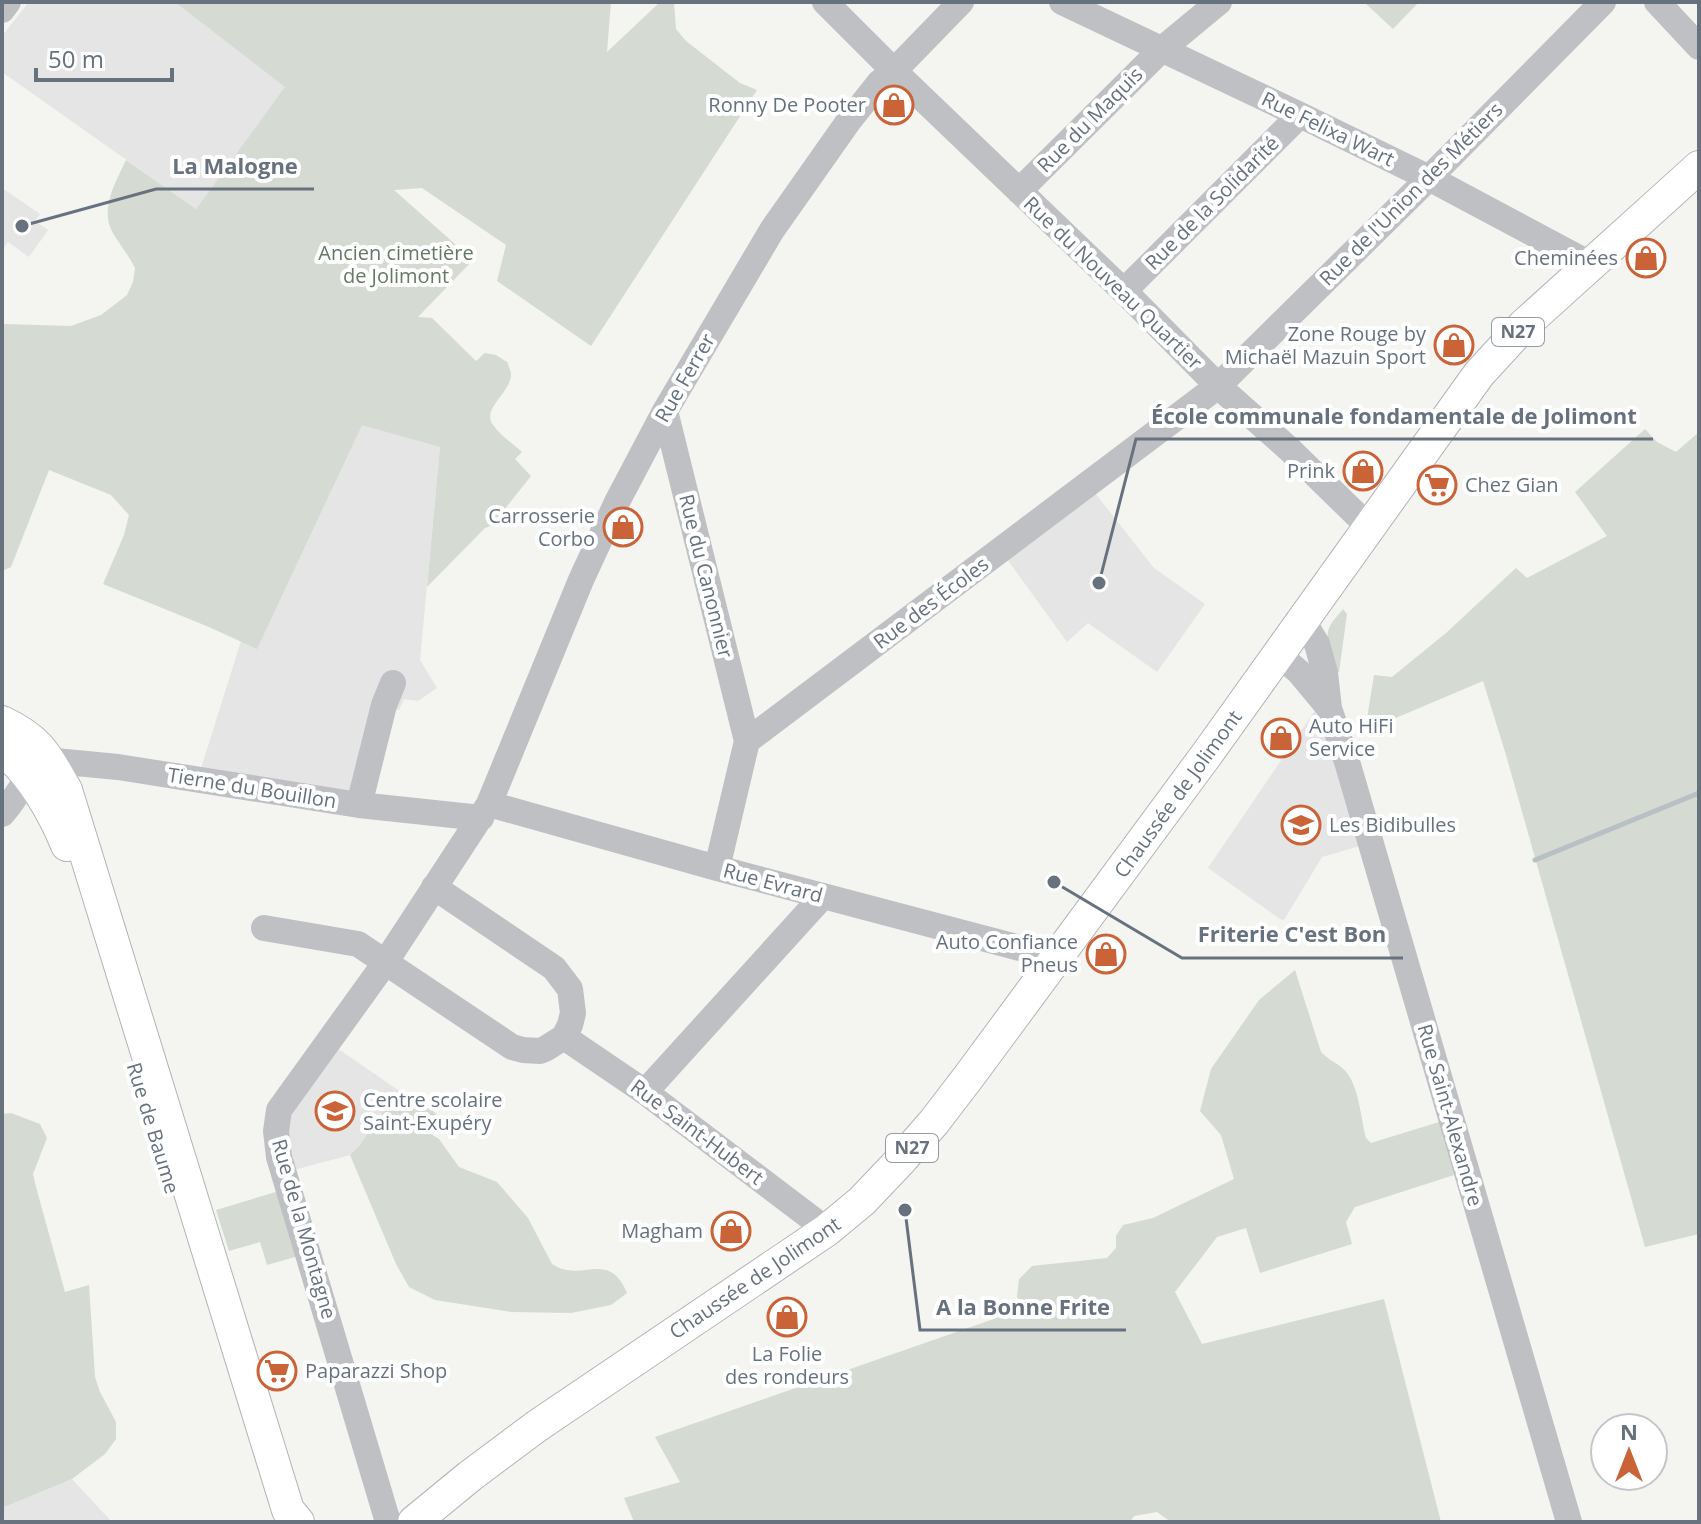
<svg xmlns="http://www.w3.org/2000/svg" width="1701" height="1524" viewBox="0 0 1701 1524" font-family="'Open Sans',sans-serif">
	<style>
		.built { fill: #e4e5e4 }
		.green { fill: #d5dad2 }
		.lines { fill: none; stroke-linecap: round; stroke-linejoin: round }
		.stream { stroke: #b7c0c4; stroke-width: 5 }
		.major-casing { stroke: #b1b4b8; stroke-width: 34 }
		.minor { stroke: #bec0c4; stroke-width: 26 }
		.major { stroke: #fff; stroke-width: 32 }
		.labels { text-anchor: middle; stroke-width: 8; stroke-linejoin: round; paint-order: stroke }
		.shield { fill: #fff; stroke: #959ca5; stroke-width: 2 }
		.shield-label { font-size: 18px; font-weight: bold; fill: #67727e }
		.poi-label { font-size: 20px; fill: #67727e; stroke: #fff; text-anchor: end }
		.street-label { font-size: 20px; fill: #67727e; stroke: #fff }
		.park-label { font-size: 20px; fill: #677665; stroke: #fff }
		.leader { fill: none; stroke: #67727e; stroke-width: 3 }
		.callout-dot { fill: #67727e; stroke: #fff; stroke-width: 3 }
		.callout-label { font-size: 22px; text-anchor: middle; font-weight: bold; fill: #67727e; stroke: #fff; stroke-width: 8; stroke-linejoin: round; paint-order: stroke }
	</style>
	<rect width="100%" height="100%" fill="#f4f4f1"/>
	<path class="built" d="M29 2H175L286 86 196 209 2 72V36Z
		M2 188 40 214 35 221 48 230 29 257 8 242 2 250Z
		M362 424 440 447 420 660 437 688 418 701 404 699 399 710 385 706 359 805 197 781 241 641 257 648Z
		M1095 493 1154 568 1205 604 1157 672 1088 623 1067 642 1007 559Z
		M1318 706 1370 843 1322 857 1284 920 1280 919 1208 868Z
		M334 1046 398 1090 359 1146 350 1155 290 1171 283 1119Z
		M72 1479 112 1522H2V1508Z"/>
	<path class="green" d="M175 2H611L607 52 660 2H674L676 29 686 41 740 83 757 90 591 346 497 281 506 245 422 188 394 190 473 260 418 317 432 318 476 361 485 353 496 355 507 362C508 364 511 372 511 374 511 393 481 408 493 425 500 435 513 444 522 452L515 459 531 476 492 525 485 528 427 587 440 447 362 425 257 649 209 627 103 584 124 535 129 515 111 495 49 470 11 567 2 571V326L5 324 71 326 101 315 127 295 133 282 135 268C129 256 121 246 114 235 98 210 116 182 126 160L196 209 285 87Z
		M1364 2H1419L1393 29Z
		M1645 429 1657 442 1676 452 1699 432V1234L1645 1247 1506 755 1483 681 1365 731 1374 675 1392 677 1446 633 1516 568 1527 578 1607 536 1575 492Z
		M1343 609 1347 614 1339 672 1335 673C1332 659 1323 639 1330 626 1333 620 1339 614 1343 609Z
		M1295 970 1321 1052C1329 1061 1341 1064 1347 1073 1359 1088 1361 1119 1366 1138L1371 1143 1439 1122 1454 1175 1355 1207 1346 1222 1352 1244 1260 1273 1246 1228 1217 1237 1175 1292 1202 1344 1384 1299 1441 1522H1171L1157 1512 1134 1516 1130 1522H634L624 1498 680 1482 655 1437 1025 1308 1017 1297 1019 1279 1032 1266 1107 1258 1116 1248V1236L1123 1225 1153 1218 1234 1179 1221 1135 1200 1111 1211 1069 1259 1000Z
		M398 1090 423 1099 436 1114 426 1131 439 1139 459 1167 497 1182 528 1218 552 1264C582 1284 608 1248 627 1293L611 1305 571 1313 512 1312 435 1300 409 1287 396 1264 350 1155 359 1146Z
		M11 1113 40 1124 47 1138 33 1174 36 1187 65 1292 89 1285 95 1377 100 1392 116 1422V1439L105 1454 72 1479 2 1508V1114Z
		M289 1188 309 1253 267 1265 260 1242 229 1251 216 1210Z"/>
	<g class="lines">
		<path class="stream" d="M1535 860 1699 793"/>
		<defs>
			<path id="major" d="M2 722C40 740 46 755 66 790L288 1510 298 1522
				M2 750C30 770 54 813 67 845
				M414 1522 470 1476 537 1426 827 1230 862 1201 900 1161 934 1122 970 1075 1207 754 1479 374 1524 325 1699 167"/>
		</defs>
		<use href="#major" class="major-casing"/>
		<path class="minor" d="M825 2 894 71 1132 299 1218 386 1289 449 1369 527
			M1062 2 1300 115 1429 178 1590 264
			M1657 2 1699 47
			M2 10 8 2
			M1019 191 1161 50 1219 2
			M1124 291 1300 115
			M665 411 747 741
			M1303 621 1317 644 1325 673 1329 708 1348 765 1569 1522
			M1278 654 1299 672 1329 708
			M489 804 717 868 1058 958
			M359 805 384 705 393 683
			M2 814C19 797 29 764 55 761L118 767 359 805 481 818
			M717 868 747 741 1218 386 1429 178 1603 2
			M264 928 358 944 512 1047 523 1050 540 1051 545 1049 564 1037 570 1025 573 1013 570 989 554 968 434 887
			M564 1037 645 1092 827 1230
			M645 1092 823 896
			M388 1522 279 1157 276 1131 279 1110 385 963 489 804 581 580 618 500 665 411 772 230 848 122 879 83 894 71 961 2"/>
		<use href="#major" class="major"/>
	</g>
	<defs>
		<symbol id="shop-ring" viewBox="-11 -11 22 22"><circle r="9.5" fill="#fff" stroke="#cb6339" stroke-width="1.5"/><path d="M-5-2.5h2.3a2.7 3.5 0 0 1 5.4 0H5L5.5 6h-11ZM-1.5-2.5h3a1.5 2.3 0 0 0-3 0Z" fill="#cb6339"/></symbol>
		<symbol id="supermarket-ring" viewBox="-11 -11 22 22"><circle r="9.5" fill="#fff" stroke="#cb6339" stroke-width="1.5"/><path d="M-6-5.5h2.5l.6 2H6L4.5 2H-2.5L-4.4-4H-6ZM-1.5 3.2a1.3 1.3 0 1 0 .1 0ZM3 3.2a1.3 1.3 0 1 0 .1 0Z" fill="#cb6339"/></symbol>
		<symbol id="school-ring" viewBox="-11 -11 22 22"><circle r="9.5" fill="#fff" stroke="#cb6339" stroke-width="1.5"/><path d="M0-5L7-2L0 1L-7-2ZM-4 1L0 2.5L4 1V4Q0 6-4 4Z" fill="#cb6339"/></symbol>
	</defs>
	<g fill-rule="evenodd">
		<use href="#shop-ring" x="872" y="83" width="44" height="44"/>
		<use href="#shop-ring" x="1624" y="236" width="44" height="44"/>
		<use href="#shop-ring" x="1432" y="323" width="44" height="44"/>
		<use href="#shop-ring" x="1341" y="449" width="44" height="44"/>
		<use href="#supermarket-ring" x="1415" y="463" width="44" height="44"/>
		<use href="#shop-ring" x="601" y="505" width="44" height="44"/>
		<use href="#shop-ring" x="1259" y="716" width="44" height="44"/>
		<use href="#school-ring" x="1279" y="803" width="44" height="44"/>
		<use href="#shop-ring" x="1084" y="932" width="44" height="44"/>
		<use href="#school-ring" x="313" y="1089" width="44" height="44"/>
		<use href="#shop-ring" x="709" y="1209" width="44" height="44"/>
		<use href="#shop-ring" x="765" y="1295" width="44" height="44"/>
		<use href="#supermarket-ring" x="255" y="1349" width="44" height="44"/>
	</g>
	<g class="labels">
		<g class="shield">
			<rect x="1492" y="318" width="52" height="28" rx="6"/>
			<rect x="886" y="1134" width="52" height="28" rx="6"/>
		</g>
		<g class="shield-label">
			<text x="1518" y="338">N27</text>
			<text x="912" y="1154">N27</text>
		</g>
		<g class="poi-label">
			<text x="866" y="112">Ronny De Pooter</text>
			<text x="1618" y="265">Cheminées</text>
			<text x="1426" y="341">Zone Rouge by<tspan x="1426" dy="23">Michaël Mazuin Sport</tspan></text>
			<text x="1335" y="478">Prink</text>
			<text x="1465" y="492" text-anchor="start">Chez Gian</text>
			<text x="595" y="523">Carrosserie<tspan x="595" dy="23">Corbo</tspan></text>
			<text x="1309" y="733" text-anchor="start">Auto HiFi<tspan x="1309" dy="23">Service</tspan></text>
			<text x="1329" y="832" text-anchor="start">Les Bidibulles</text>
			<text x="1078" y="949">Auto Confiance<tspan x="1078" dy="23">Pneus</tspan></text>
			<text x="363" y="1107" text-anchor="start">Centre scolaire<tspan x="363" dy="23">Saint-Exupéry</tspan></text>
			<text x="703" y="1238">Magham</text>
			<text x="787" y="1361" text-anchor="middle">La Folie<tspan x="787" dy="23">des rondeurs</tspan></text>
			<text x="305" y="1378" text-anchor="start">Paparazzi Shop</text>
		</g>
		<g class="street-label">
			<text transform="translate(1090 120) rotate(-45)" y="7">Rue du Maquis</text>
			<text transform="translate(1328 129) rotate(26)" y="7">Rue Felixa Wart</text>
			<text transform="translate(1411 194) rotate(-45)" y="7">Rue de l'Union des Métiers</text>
			<text transform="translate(1212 203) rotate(-45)" y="7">Rue de la Solidarité</text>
			<text transform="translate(1113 283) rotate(44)" y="7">Rue du Nouveau Quartier</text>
			<text transform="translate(685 378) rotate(-60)" y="7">Rue Ferrer</text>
			<text transform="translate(706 576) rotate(76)" y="7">Rue du Canonnier</text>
			<text transform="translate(931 603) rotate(-37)" y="7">Rue des Écoles</text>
			<text transform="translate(252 788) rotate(9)" y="7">Tierne du Bouillon</text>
			<text transform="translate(1178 794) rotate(-54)" y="7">Chaussée de Jolimont</text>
			<text transform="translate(773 883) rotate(15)" y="7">Rue Evrard</text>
			<text transform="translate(1450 1115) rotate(74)" y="7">Rue Saint-Alexandre</text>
			<text transform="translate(153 1128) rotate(73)" y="7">Rue de Baume</text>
			<text transform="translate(697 1132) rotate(37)" y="7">Rue Saint-Hubert</text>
			<text transform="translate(304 1229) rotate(74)" y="7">Rue de la Montagne</text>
			<text transform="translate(755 1278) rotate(-34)" y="7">Chaussée de Jolimont</text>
		</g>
		<g class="park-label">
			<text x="396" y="260">Ancien cimetière<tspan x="396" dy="23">de Jolimont</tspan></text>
		</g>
	</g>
	<path class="leader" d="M22 226L156 189H314M1099 583L1136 439H1653M1054 882L1182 958H1403M905 1210L920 1330H1126"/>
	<g class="callout-dot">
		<circle cx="22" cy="226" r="8"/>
		<circle cx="1099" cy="583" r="8"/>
		<circle cx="1054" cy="882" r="8"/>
		<circle cx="905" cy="1210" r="8"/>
	</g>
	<g class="callout-label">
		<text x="235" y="174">La Malogne</text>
		<text x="1394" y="424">École communale fondamentale de Jolimont</text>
		<text x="1292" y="942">Friterie C'est Bon</text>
		<text x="1023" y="1315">A la Bonne Frite</text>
	</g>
	<rect width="1701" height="1524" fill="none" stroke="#67727e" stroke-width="8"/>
	<g transform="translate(1629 1452)"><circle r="38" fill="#ffffff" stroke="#c2c7cb" stroke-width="2"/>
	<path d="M0-6L14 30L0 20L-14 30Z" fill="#cb6339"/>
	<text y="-12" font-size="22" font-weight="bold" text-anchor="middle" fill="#67727e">N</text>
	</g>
	<path d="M36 68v12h136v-12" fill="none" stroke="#67727e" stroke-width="4"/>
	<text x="48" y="68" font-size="24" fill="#67727e" stroke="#ffffff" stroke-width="6" paint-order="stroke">50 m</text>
</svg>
